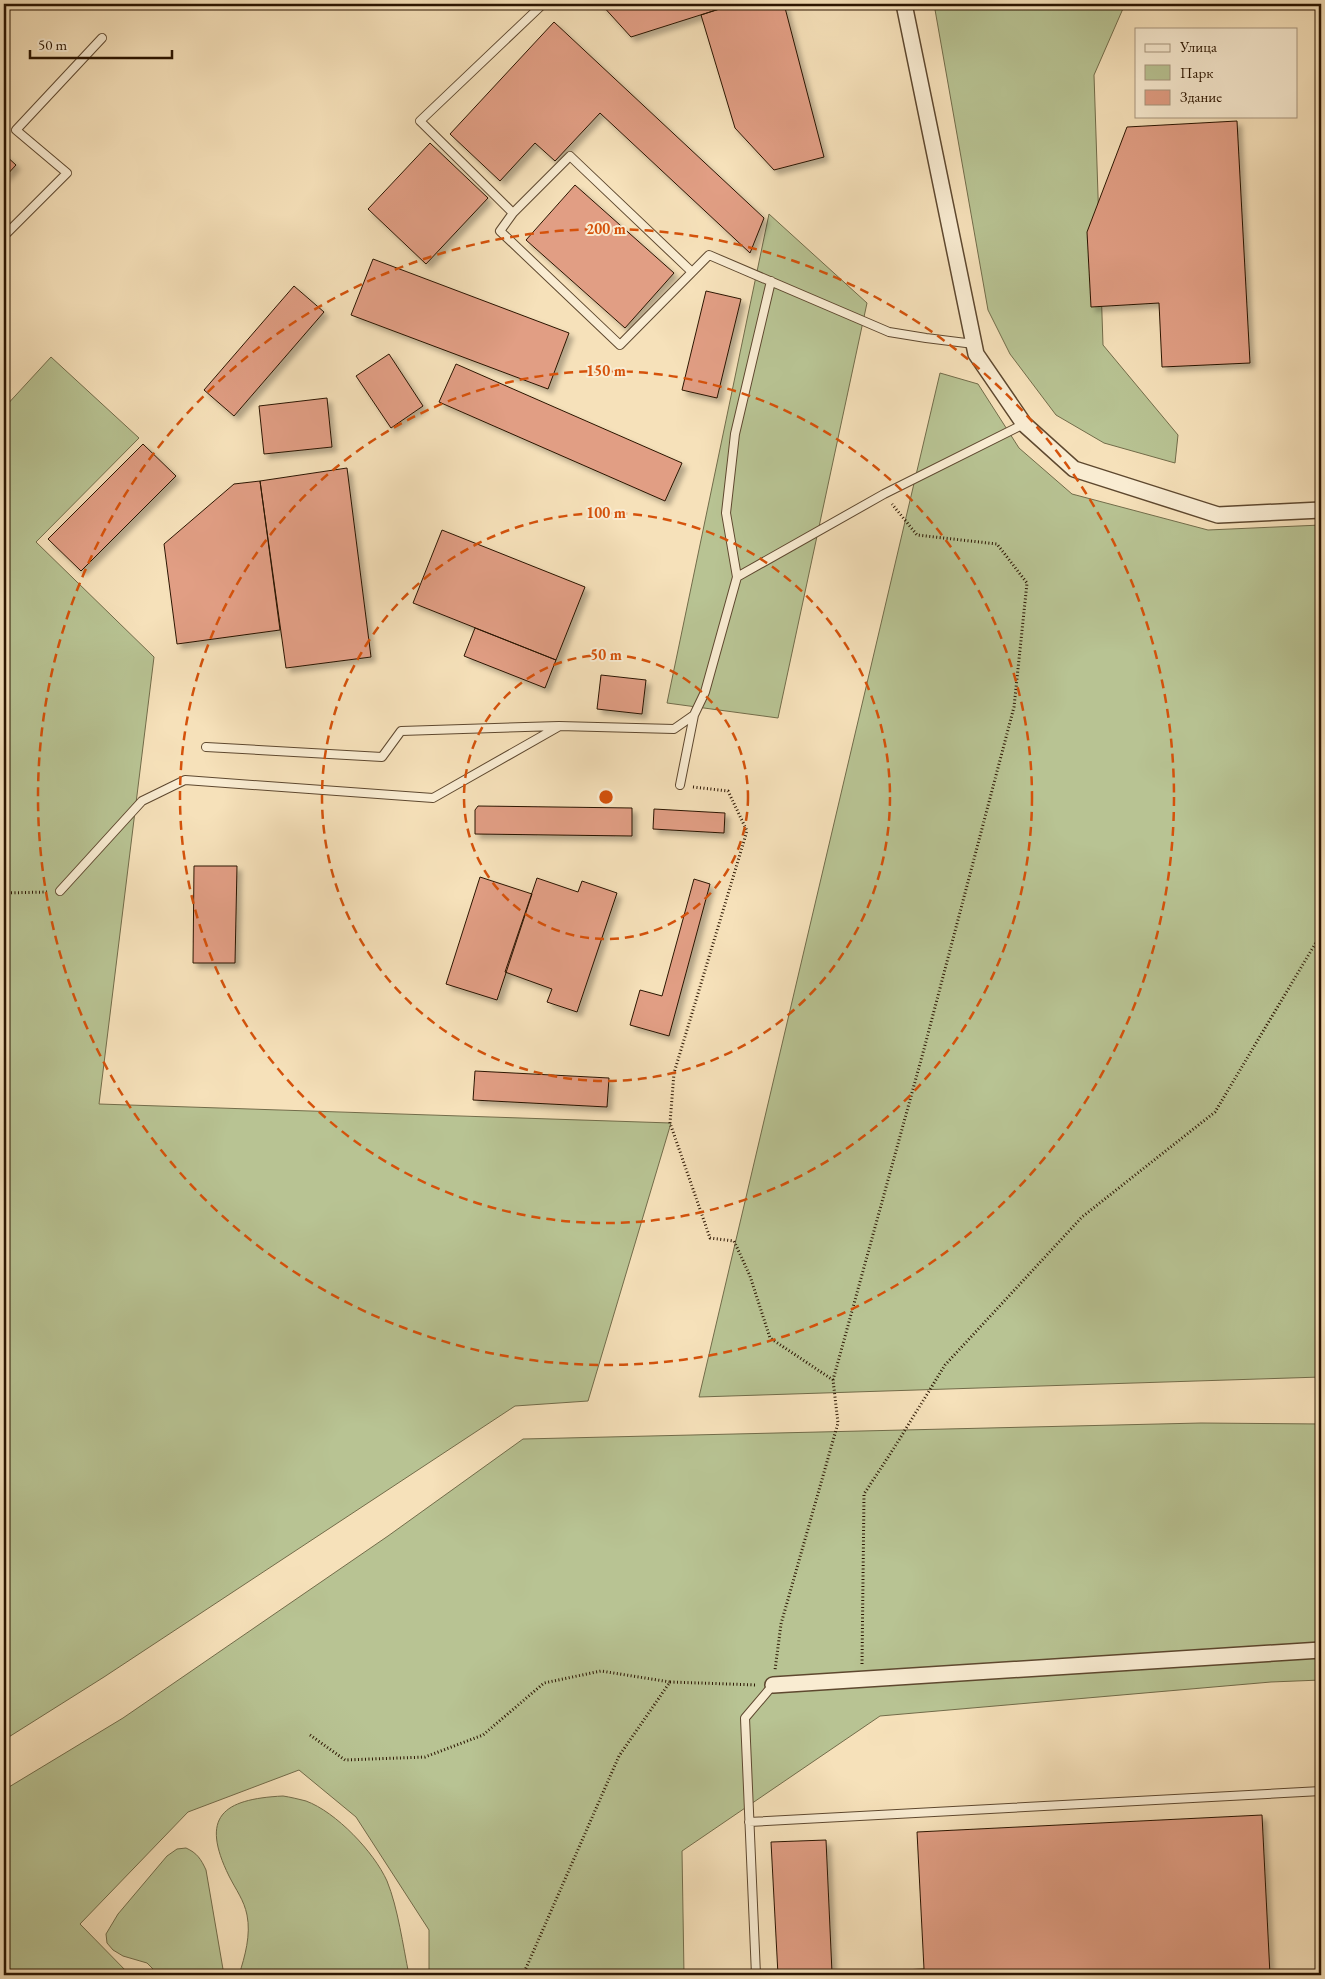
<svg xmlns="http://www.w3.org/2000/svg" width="1325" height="1979" viewBox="0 0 1325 1979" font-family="'EB Garamond',serif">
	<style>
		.green { fill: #b8c393; stroke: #726c4a }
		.building { fill: #e19e84; stroke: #2b1501; filter: url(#shadow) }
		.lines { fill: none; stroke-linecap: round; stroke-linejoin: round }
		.service-casing { stroke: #5e482f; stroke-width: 10 }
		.minor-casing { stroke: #5e482f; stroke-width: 18 }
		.path { stroke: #2b1501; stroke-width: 3; stroke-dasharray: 1 2.5; stroke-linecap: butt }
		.service { stroke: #f9ecd2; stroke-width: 8 }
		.minor { stroke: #f9ecd2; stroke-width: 15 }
		.ring { fill: none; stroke: #d5520b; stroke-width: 2.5; stroke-dasharray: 9 6 }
		.centre { fill: #d5520b; stroke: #f9ecd2; stroke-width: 2.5 }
		.ring-label { font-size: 15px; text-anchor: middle; font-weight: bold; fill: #d5520b; stroke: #f9ecd2; stroke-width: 4; stroke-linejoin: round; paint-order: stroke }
	</style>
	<defs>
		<filter id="shadow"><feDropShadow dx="4.5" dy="4.5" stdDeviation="2.5" flood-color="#0004"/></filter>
	</defs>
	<rect width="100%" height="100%" fill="#f6e1ba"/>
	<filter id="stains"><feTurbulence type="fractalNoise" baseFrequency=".004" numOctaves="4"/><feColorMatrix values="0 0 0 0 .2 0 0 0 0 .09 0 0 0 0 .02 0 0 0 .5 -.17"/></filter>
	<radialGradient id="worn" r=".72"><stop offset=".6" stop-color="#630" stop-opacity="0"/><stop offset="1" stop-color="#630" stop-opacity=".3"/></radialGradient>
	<path class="green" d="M934 4H1125L1094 75 1103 345 1178 435 1175 463 1104 443 1056 415 1010 354 988 310Z
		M769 214 867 303 778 718 667 703Z
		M51 357 139 438 36 542 154 657 99 1104 671 1123 588 1401 515 1406 104 1677 4 1740V408Z
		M940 373 978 384 1019 448 1072 494 1208 530 1321 525V1377L699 1397Z
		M1201 1423 1321 1424V1680L1271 1682 880 1716 682 1851 684 1975H429V1930L356 1817 299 1770 188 1812 80 1924 130 1975H4V1790L123 1718 388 1536 523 1439Z
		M283 1796C290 1797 298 1799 306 1801 336 1812 374 1852 387 1881 398 1908 403 1946 409 1975H239C245 1956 251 1935 247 1915 244 1900 236 1890 229 1876 200 1817 222 1799 283 1796Z
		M186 1848C197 1853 201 1859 206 1870L224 1975H159L147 1963 123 1956 113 1950 107 1943 106 1934 118 1914 167 1856 177 1849Z"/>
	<path class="building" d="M601 4H735L631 37Z
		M735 4H784L824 157 774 170 735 128 701 15Z
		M554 22 764 218 750 253 600 113 555 161 535 143 500 181 450 134Z
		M1237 121 1250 363 1162 367 1159 303 1091 307 1087 232 1127 127Z
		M430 143 488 198 426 264 368 209Z
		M4 154 16 165 4 178Z
		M575 185 674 273 625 328 526 240Z
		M373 259 569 333 548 389 351 315Z
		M294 286 324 312 234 416 204 390Z
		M706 291 741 299 717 398 682 390Z
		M389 354 423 406 391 428 356 376Z
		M456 364 682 463 665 501 439 402Z
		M327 398 332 447 264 454 259 406Z
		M143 444 176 476 81 571 48 539Z
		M347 468 371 657 286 668 260 481Z
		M260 481 280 630 177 644 164 544 234 484Z
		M442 530 585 587 556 660 413 603Z
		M475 628 556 660 545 688 464 656Z
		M601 675 646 680 642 714 597 709Z
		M478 806 632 808V836L475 834V810Z
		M654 809 725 813 724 833 653 829Z
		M194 866H237L235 963H193Z
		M480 877 532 894 497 1000 446 984Z
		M537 878 578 892 582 881 617 893 577 1012 547 1002 552 989 505 972Z
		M694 879 710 884 669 1036 630 1025 640 990 662 996Z
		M475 1071 609 1078 607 1107 473 1100Z
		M1262 1815 1270 1975H778L771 1842 826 1840 832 1973 924 1969 917 1832Z"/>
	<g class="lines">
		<defs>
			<path id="service" d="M543 4 420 121 513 213 500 231 620 345 709 255 889 332 926 338 974 344
				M513 213 570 156 692 272
				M4 236 67 173 16 130 102 38
				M737 577 726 513 735 434 771 281
				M206 747 382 757 401 731 559 726 674 729 694 715 705 692 737 577 884 494 1024 424
				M680 785 694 715
				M60 891 142 801 185 780 433 798 558 727
				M749 1822 1321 1791
				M756 1975 745 1718 773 1685"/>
			<path id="minor" d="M904 4 976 354 1024 424 1074 469 1218 515 1321 510
				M773 1685 1321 1650"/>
		</defs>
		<use href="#service" class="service-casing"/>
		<use href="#minor" class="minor-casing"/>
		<path class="path" d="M693 787 728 791 747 831 674 1073 670 1123 710 1238 734 1241 750 1276 770 1338 833 1380 838 1423 781 1624 775 1670
			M4 893 48 892
			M833 1380 924 1049 1014 707 1027 583 997 544 917 535 892 504
			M862 1664 864 1494 894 1448 945 1365 1082 1217 1215 1112 1321 934
			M310 1735 345 1760 425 1757 483 1735 544 1683 601 1671 670 1682
			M523 1975 619 1756 670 1682 757 1685"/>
		<use href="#service" class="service"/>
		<use href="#minor" class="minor"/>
	</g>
	<g class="ring">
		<circle cx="606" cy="797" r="142"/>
		<circle cx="606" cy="797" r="284"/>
		<circle cx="606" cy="797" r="426"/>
		<circle cx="606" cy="797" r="568"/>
	</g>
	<circle cx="606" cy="797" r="8" class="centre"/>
	<g class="ring-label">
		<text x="606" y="234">200 m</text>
		<text x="606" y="376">150 m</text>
		<text x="606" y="518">100 m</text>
		<text x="606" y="660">50 m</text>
	</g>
	<rect width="1325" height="1979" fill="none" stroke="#f6e1ba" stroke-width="20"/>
	<rect x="5" y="5" width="1315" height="1969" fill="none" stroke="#2b1501" stroke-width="2.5"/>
	<rect x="10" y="10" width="1305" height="1959" fill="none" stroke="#2b1501"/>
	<rect x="1135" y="28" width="162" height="90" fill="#f9ecd2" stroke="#a7967e"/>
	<rect x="1145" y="44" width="25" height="8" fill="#f9ecd2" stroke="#a7967e"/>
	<text x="1180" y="52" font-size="15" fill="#2b1501">Улица</text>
	<rect x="1145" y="65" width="25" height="15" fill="#b8c393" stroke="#a7967e"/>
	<text x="1180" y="78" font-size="15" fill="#2b1501">Парк</text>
	<rect x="1145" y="90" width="25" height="15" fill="#e19e84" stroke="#a7967e"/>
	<text x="1180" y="102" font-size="15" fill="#2b1501">Здание</text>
	<path d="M30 50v8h142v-8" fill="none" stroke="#2b1501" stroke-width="2.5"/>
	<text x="38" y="50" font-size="15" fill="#2b1501" stroke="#f9ecd2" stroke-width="4" paint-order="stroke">50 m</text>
	<rect width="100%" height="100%" filter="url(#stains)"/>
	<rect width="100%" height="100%" fill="url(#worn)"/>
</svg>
